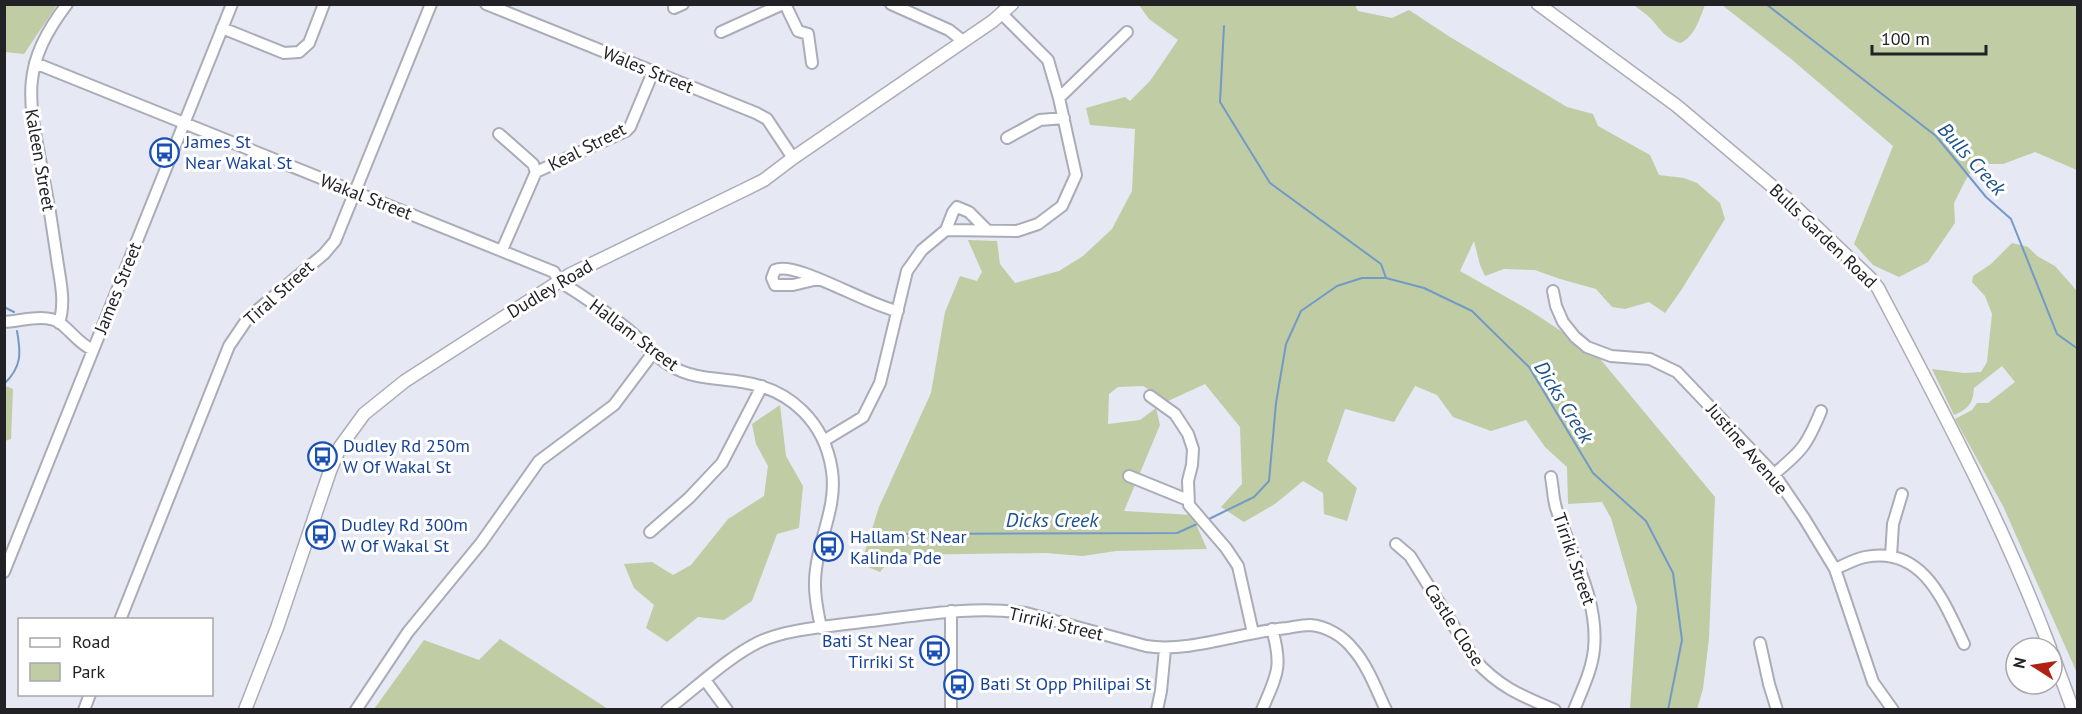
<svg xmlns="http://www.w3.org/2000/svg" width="2082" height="714" viewBox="0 0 2082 714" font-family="'PT Sans',sans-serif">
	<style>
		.green { fill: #bfcca4 }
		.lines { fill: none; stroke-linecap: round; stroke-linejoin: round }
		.stream { stroke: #739ac7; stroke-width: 2 }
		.minor-casing { stroke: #aaacb7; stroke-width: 14 }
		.major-casing { stroke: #aaacb7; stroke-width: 15 }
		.minor { stroke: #fff; stroke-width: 10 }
		.major { stroke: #fff; stroke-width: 12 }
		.labels { text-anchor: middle; stroke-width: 6; stroke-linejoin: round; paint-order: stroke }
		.street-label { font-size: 18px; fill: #222226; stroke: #fff }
		.transit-label { font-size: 18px; fill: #164399; stroke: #fff; text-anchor: start }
		.water-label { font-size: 20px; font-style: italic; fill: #1b528b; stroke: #fff }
	</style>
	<rect width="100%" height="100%" fill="#e6e8f3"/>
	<path class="green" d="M5 4 57 5 24 54 5 52Z
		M1139 5H1355L1358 11 1392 18 1409 10 1450 37 1567 107 1593 114 1598 126 1650 155 1659 175 1684 178 1697 183 1720 203 1725 219 1682 289 1665 313 1649 302 1625 309 1612 307 1596 289 1560 279 1535 270 1504 269 1485 276 1480 265 1474 241 1460 271 1529 310 1596 354 1715 497 1709 638 1703 689 1697 709H1630L1637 607 1611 518 1602 502 1568 504 1567 467 1545 447 1526 420 1491 431 1453 417 1437 395 1415 386 1394 422 1345 409 1327 461 1357 488 1347 521 1324 514 1323 493 1303 481 1275 504 1244 522 1221 507 1242 484 1240 427 1205 384 1168 401 1143 386 1118 387 1109 394 1108 424 1140 420 1156 408 1160 425 1124 511 1192 515 1207 549 1116 551 1083 556 1046 553 894 555 880 572 861 564 879 507 931 393 945 312 960 276 977 281 982 272 968 240 997 241 1000 264 1015 283 1059 271 1083 256 1112 229 1132 191 1135 129 1090 125 1086 108 1125 97 1130 101 1150 81 1178 40 1149 19Z
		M1634 5H1705C1700 18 1694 38 1680 43 1666 38 1661 31 1653 21 1648 15 1640 10 1634 5Z
		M1722 5H2077V170L2035 152 2003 164H1976L1965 181 1954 203 1955 223 1928 262 1899 277 1873 265 1854 244 1893 146 1790 58Z
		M2012 243 2028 247 2037 256 2055 266 2077 291V673L2003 506 1955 419 1972 410 1977 403H1988L2015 382 2002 366 1974 388C1973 404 1968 409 1954 415L1932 369 1964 373 1981 372 1987 362 1992 314 1985 296 1972 282 1973 276 1991 264Z
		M5 386 13 389 11 439 5 441Z
		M780 405 786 456 803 486 799 528 777 534 752 601 724 620 698 617 667 642 646 628 654 605 634 588 624 564 652 562 673 575 691 565 728 519 764 496 768 466 756 444 752 424Z
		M500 639 608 709H374L424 640 479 660Z"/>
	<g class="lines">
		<path class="stream" d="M1766 4 1936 136 1986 197 2011 219 2057 334 2078 349
			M1224 26 1220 102 1270 183 1381 264 1386 278
			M4 307 14 312
			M4 384C22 367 21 353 17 331
			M1209 519 1254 497 1269 481 1276 403 1286 344 1301 311 1337 286 1362 278H1386L1424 288 1472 311 1529 367 1593 473 1646 521 1673 573 1682 640 1668 710
			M905 534 1177 533 1197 524"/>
		<defs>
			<path id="minor" d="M486 4 756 113 767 119 793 158
				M785 4 798 31 808 34 812 63
				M891 4 949 30 963 41
				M674 8 683 4
				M222 28 284 53 299 52 309 43 324 4
				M721 32 783 4
				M35 63 554 272 559 281C583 296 608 313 630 331 644 343 655 357 671 366 692 379 718 378 742 382 790 389 825 422 832 471 837 506 820 535 816 569 813 589 817 608 821 628
				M1059 98 1127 32
				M499 134 533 164 536 172
				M1007 138 1040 120 1064 118
				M946 230 953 212 957 207 969 212 986 229
				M502 250 536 172 626 131 630 127 653 72
				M818 279 793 285H775L772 278 775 270C795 260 871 307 898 311
				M1553 291 1556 306 1563 322 1575 337 1587 347 1611 356 1650 359 1677 372 1774 474 1804 518 1835 569 1873 682 1893 710
				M4 322C21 321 46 313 60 323 72 332 79 344 93 350
				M59 323C66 302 60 280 57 259 53 229 48 199 42 169 28 98 20 66 67 4
				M1150 396 1175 414 1188 434 1193 449 1192 465 1188 481 1189 505 1226 548 1238 566 1253 633
				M825 440 863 417 880 383 907 271 922 250 946 230 1017 231 1038 224 1062 206 1076 175 1059 98 1048 60 1002 14
				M1774 474C1802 451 1807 445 1821 411
				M1129 476 1188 500
				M1551 477C1553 487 1553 498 1556 508 1571 554 1599 599 1594 649 1592 670 1582 690 1574 710
				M650 532 689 498 722 463 762 386
				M1396 544 1410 556 1475 660C1499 687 1522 696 1555 710
				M1891 556 1893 524 1902 494
				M1835 569C1844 565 1855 559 1865 557 1923 545 1944 602 1964 644
				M4 572 232 4
				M120 620 229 346 248 318 324 254 335 241 431 4
				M1760 643 1769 684 1777 710
				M705 680 727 710
				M84 710 90 694
				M356 710 408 632 481 543 539 461 614 405 653 353
				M667 710C695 689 728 657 759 642 786 629 832 626 862 622 916 616 972 605 1026 613L1146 646C1189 653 1242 632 1287 628 1294 627 1302 625 1310 625 1326 626 1343 636 1353 649 1368 666 1376 689 1386 710
				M951 710V611
				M1157 710 1161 691 1165 649
				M1262 710C1277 674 1283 668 1272 629"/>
			<path id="major" d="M1538 4 1677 106 1786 198 1870 278 1878 288C1940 406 2003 523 2050 648
				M2052 653 2073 710
				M245 710 277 628 330 471 340 447 364 414 405 381 569 275 748 188 764 180 793 158 993 21 1012 4"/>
		</defs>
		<use href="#minor" class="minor-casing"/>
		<use href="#major" class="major-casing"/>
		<use href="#minor" class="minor"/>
		<use href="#major" class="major"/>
	</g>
	<defs>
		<symbol id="bus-ring" viewBox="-11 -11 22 22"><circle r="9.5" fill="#fff" stroke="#1a4fb4" stroke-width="1.5"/><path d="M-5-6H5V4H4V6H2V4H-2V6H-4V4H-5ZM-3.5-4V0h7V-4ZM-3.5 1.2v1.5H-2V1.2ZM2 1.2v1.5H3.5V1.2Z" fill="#1a4fb4"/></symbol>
	</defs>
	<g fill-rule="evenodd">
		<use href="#bus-ring" x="148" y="136" width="33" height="33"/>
		<use href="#bus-ring" x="306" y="440" width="33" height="33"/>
		<use href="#bus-ring" x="304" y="518" width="33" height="33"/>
		<use href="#bus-ring" x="812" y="530" width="33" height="33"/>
		<use href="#bus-ring" x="918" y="634" width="33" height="33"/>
		<use href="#bus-ring" x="942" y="668" width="33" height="33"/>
	</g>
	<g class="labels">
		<g class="street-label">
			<text transform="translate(648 70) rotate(22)" y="6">Wales Street</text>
			<text transform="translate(587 147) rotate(-27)" y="6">Keal Street</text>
			<text transform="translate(40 160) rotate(80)" y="6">Kaleen Street</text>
			<text transform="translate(366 197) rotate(21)" y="6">Wakal Street</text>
			<text transform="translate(1823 236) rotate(44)" y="6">Bulls Garden Road</text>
			<text transform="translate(118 288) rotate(-68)" y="6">James Street</text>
			<text transform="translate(550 289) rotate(-31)" y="6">Dudley Road</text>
			<text transform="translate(279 293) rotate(-42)" y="6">Tiral Street</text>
			<text transform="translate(634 335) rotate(37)" y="6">Hallam Street</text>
			<text transform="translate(1747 449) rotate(49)" y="6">Justine Avenue</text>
			<text transform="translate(1574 559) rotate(71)" y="6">Tirriki Street</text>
			<text transform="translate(1056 624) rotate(13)" y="6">Tirriki Street</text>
			<text transform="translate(1454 625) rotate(57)" y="6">Castle Close</text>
		</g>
		<g class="transit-label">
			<text x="185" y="148">James St<tspan x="185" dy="21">Near Wakal St</tspan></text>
			<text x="343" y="452">Dudley Rd 250m<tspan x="343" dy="21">W Of Wakal St</tspan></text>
			<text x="341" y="531">Dudley Rd 300m<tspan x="341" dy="21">W Of Wakal St</tspan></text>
			<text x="850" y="543">Hallam St Near<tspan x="850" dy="21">Kalinda Pde</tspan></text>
			<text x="914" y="647" text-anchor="end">Bati St Near<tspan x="914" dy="21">Tirriki St</tspan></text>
			<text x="980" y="690">Bati St Opp Philipai St</text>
		</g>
		<g class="water-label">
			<text transform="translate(1972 159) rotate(48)" y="7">Bulls Creek</text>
			<text transform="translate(1564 402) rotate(58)" y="7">Dicks Creek</text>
			<text x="1052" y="527">Dicks Creek</text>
		</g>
	</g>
	<rect width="2082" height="714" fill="none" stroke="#222226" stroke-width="12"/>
	<rect x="18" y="618" width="195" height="78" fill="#ffffff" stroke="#a7a7a8" stroke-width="1.5"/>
	<rect x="30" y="638" width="30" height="9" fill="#ffffff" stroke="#a7a7a8" stroke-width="1.5"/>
	<text x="72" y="648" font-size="18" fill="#222226">Road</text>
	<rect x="30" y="663" width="30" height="18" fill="#bfcca4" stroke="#a7a7a8" stroke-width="1.5"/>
	<text x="72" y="678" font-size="18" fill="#222226">Park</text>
	<g transform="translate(2034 666) rotate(282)"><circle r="28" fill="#ffffff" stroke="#a7a7a8" stroke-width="1.5"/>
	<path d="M0-4.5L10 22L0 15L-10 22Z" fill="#b02113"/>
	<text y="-9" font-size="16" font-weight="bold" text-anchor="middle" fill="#222226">N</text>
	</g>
	<path d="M1872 45v9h114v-9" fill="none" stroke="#222226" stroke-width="3"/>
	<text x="1881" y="45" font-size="18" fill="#222226" stroke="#ffffff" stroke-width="4.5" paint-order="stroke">100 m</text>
</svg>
